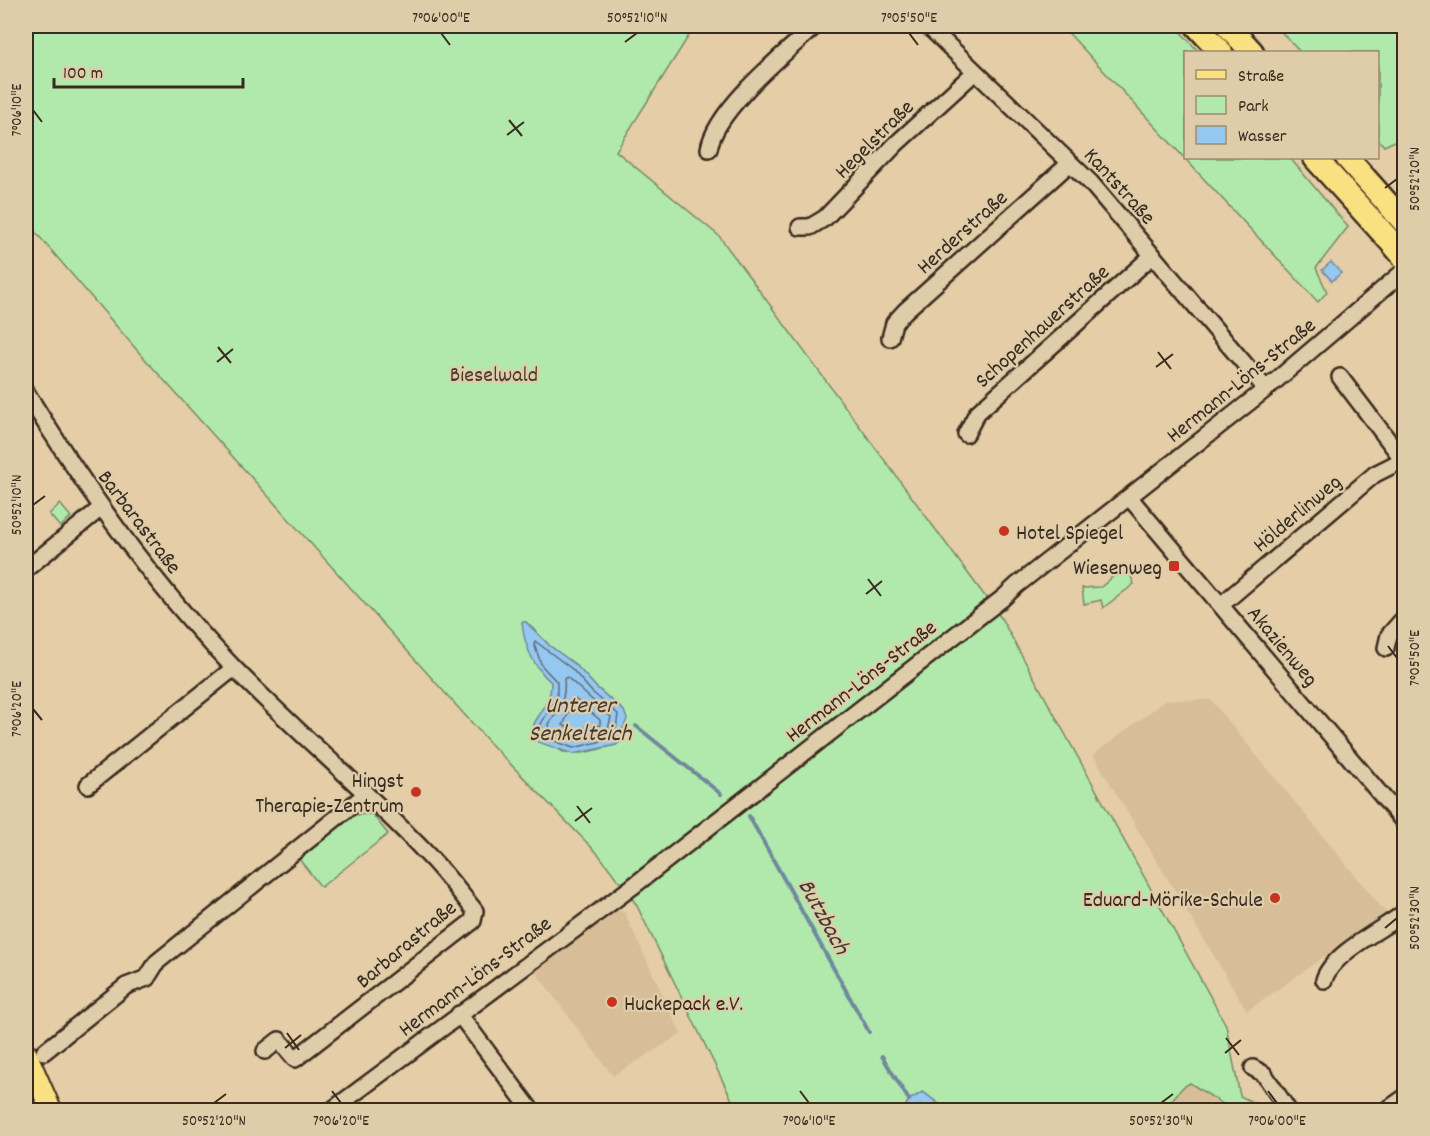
<svg xmlns="http://www.w3.org/2000/svg" width="1430" height="1136" viewBox="0 0 1430 1136" font-family="Dekko,sans-serif">
	<style>
		.built { fill: #d7be98 }
		.green { fill: #b1e9ad; stroke: #768a66; stroke-width: 1.5; fill-rule: evenodd }
		.water { fill: #94c8f1; stroke: #70899d; stroke-width: 1.5 }
		.lines { fill: none; stroke-linecap: round; stroke-linejoin: round }
		.shore { stroke: #5f6972; stroke-width: 1.5 }
		.stream { stroke: #70899d; stroke-width: 4 }
		.minor-casing { stroke: #3b2a1e; stroke-width: 20 }
		.major-casing { stroke: #3b2a1e; stroke-width: 24 }
		.highway-casing { stroke: #3b2a1e; stroke-width: 27 }
		.minor { stroke: #dfcdaa; stroke-width: 15 }
		.major { stroke: #f9e181; stroke-width: 20 }
		.highway { stroke: #f9e181; stroke-width: 22 }
		.highway-bridge-casing { stroke: #3b2a1e; stroke-width: 27; stroke-linecap: butt }
		.highway-bridge { stroke: #f9e181; stroke-width: 22 }
		.ticks { fill: none; stroke: #3b2a1e; stroke-width: 2 }
		.poi-dot { fill: #c8321e; stroke: #dfcdaa; stroke-width: 2 }
		.labels { text-anchor: middle; stroke-width: 4.5; stroke-linejoin: round; paint-order: stroke }
		.street-label { font-size: 22px; fill: #3b2a1e; stroke: #dfcdaa }
		.park-label { font-size: 22px; fill: #473d2c; stroke: #dfcdaa }
		.poi-label { font-size: 22px; fill: #3b2a1e; stroke: #dfcdaa; text-anchor: end }
		.water-label { font-size: 24px; font-style: italic; fill: #443a33; stroke: #dfcdaa }
		.neatline { fill: none; stroke: #3b2a1e; stroke-width: 2 }
		.ticks-label { font-size: 15px; text-anchor: middle; fill: #3b2a1e }
	</style>
	<rect width="100%" height="100%" fill="#e4cda7"/>
	<filter id="ink" filterUnits="userSpaceOnUse"><feTurbulence type="fractalNoise" baseFrequency=".0167" numOctaves="2"/><feDisplacementMap in="SourceGraphic" scale="12" xChannelSelector="R" yChannelSelector="G"/><feConvolveMatrix kernelMatrix="1 2 1 2 8 2 1 2 1" color-interpolation-filters="sRGB"/></filter>
	<g filter="url(#ink)">
		<path class="built" d="M1166 700H1211L1386 913 1247 1011 1093 755Z
			M615 910 624 912 681 1034 613 1076 534 970Z
			M1190 1083 1228 1110H1163L1183 1087Z"/>
		<path class="green" d="M26 26H695L616 151 719 236 1001 618 1226 1025 1240 1096 1269 1110H1232L1190 1083 1183 1087 1163 1110H947L923 1092 909 1100 903 1110H737L636 904 599 855 490 743 136 349 26 221ZM526 622 550 646 576 665 596 687 624 711 625 720 616 745 583 753 563 752 552 745 538 742 534 724C542 709 552 700 551 682 534 666 523 646 526 622Z
			M1062 26H1175L1199 52H1186V158H1290L1348 227 1316 268 1327 292 1318 302Z
			M1276 26H1404V137L1384 146 1378 139V52H1300Z
			M60 504 71 517 60 527 49 514Z
			M1121 574H1130L1134 584 1103 608 1101 600 1084 604 1082 588 1101 587 1115 575Z
			M372 814 388 834 321 887 299 859 355 815Z"/>
		<path class="water" d="M1331 262 1341 273 1332 281 1322 270Z
			M522 622H526L550 646 576 665 596 687 624 711 627 719 622 731 623 740 616 745 573 754 538 742 534 724C542 709 552 700 551 682 534 667 524 646 522 622Z
			M923 1092 947 1110H903L909 1100Z"/>
		<g class="lines">
			<path class="shore" d="M535 641 572 669 592 692 618 714 615 738 573 748 544 737 541 724 557 696V682L542 666 534 644Z
				M567 677 611 717 607 733 574 740 550 730 549 724C560 709 566 698 564 679Z
				M575 699 600 720V725L574 731 563 725Z"/>
			<path class="stream" d="M636 726 721 794
				M749 816 869 1032
				M882 1056 909 1100"/>
			<defs>
				<path id="minor" d="M928 26 1091 183 1266 389
					M709 149C715 110 785 53 815 26
					M800 227H810L825 218 896 144 975 72
					M890 338 894 323 905 311 1070 163
					M1340 377 1404 461
					M26 392C86 490 152 583 232 666 294 730 363 787 425 852 443 870 459 891 475 911L473 921 295 1059 279 1040 265 1051
					M966 434 977 413 1153 255
					M1129 497 1404 822
					M26 569 101 508
					M1221 605 1375 474 1403 460
					M1386 648 1389 635 1404 618
					M88 785 234 668
					M1324 980C1332 953 1382 930 1404 913
					M459 1014 531 1110
					M44 1052 126 986 147 978 157 962 366 794
					M1253 1068 1264 1074 1288 1110
					M332 1110 632 887 1003 598 1017 585 1266 389 1404 271
					M1387 1110 1404 1098"/>
				<path id="major" d="M26 1053 51 1110"/>
				<path id="highway" d="M1197 26 1221 52
					M1228 26 1252 52
					M1315 158 1392 243
					M1347 158 1404 222"/>
			</defs>
			<use href="#minor" class="minor-casing"/>
			<use href="#major" class="major-casing"/>
			<use href="#highway" class="highway-casing"/>
			<use href="#minor" class="minor"/>
			<use href="#major" class="major"/>
			<use href="#highway" class="highway"/>
			<defs>
				<path id="highway-bridge" d="M1392 243 1404 257"/>
			</defs>
			<use href="#highway-bridge" class="highway-bridge-casing"/>
			<use href="#highway-bridge" class="highway-bridge"/>
		</g>
	</g>
	<path class="ticks" d="M441 33 450 45M909 33 918 45M625 42 637 33M33 110 42 122M509 120 522 136M507 135 524 122M1385 188 1397 179M218 347 231 363M1158 352 1171 369M217 362 233 349M1156 367 1173 354M33 505 45 496M868 579 881 596M866 594 882 581M1388 646 1397 658M33 709 42 720M577 806 590 823M575 821 592 808M1385 928 1397 918M287 1033 299 1050M1226 1038 1239 1055M285 1048 301 1035M1225 1053 1241 1040M332 1091 341 1103M800 1091 809 1103M1268 1091 1277 1103M214 1103 226 1094M1161 1103 1173 1094"/>
	<g class="poi-dot">
		<circle cx="1004" cy="531" r="6"/>
		<rect x="1168" y="560" width="12" height="12" rx="3"/>
		<circle cx="416" cy="792" r="6"/>
		<circle cx="1275" cy="898" r="6"/>
		<circle cx="612" cy="1002" r="6"/>
	</g>
	<g class="labels">
		<g class="street-label">
			<text transform="translate(873 138) rotate(-45)" y="8">Hegelstraße</text>
			<text transform="translate(1121 185) rotate(48)" y="8">Kantstraße</text>
			<text transform="translate(961 231) rotate(-42)" y="8">Herderstraße</text>
			<text transform="translate(1041 325) rotate(-42)" y="8">Schopenhauerstraße</text>
			<text transform="translate(1240 379) rotate(-39)" y="8">Hermann-Löns-Straße</text>
			<text transform="translate(1296 512) rotate(-40)" y="8">Hölderlinweg</text>
			<text transform="translate(141 521) rotate(53)" y="8">Barbarastraße</text>
			<text transform="translate(1284 645) rotate(50)" y="8">Akazienweg</text>
			<text transform="translate(860 680) rotate(-38)" y="8">Hermann-Löns-Straße</text>
			<text transform="translate(405 943) rotate(-40)" y="8">Barbarastraße</text>
			<text transform="translate(474 975) rotate(-37)" y="8">Hermann-Löns-Straße</text>
		</g>
		<g class="park-label">
			<text x="494" y="381">Bieselwald</text>
		</g>
		<g class="poi-label">
			<text x="1016" y="539" text-anchor="start">Hotel Spiegel</text>
			<text x="1162" y="574">Wiesenweg</text>
			<text x="404" y="787">Hingst<tspan x="404" dy="25">Therapie-Zentrum</tspan></text>
			<text x="1263" y="906">Eduard-Mörike-Schule</text>
			<text x="624" y="1010" text-anchor="start">Huckepack e.V.</text>
		</g>
		<g class="water-label">
			<text x="580" y="712">Unterer<tspan x="580" dy="28">Senkelteich</tspan></text>
			<text transform="translate(825 916) rotate(61)" y="8">Butzbach</text>
		</g>
	</g>
	<rect width="1430" height="1136" fill="none" stroke="#dfcdaa" stroke-width="66"/>
	<rect x="1184" y="51" width="195" height="108" fill="#dfcdaa" stroke="#9d8c72" stroke-width="1.5"/>
	<rect x="1196" y="70" width="30" height="9" fill="#f9e181" stroke="#9d8c72" stroke-width="1.5"/>
	<text x="1238" y="81" font-size="18" fill="#3b2a1e">Straße</text>
	<rect x="1196" y="96" width="30" height="18" fill="#b1e9ad" stroke="#9d8c72" stroke-width="1.5"/>
	<text x="1238" y="111" font-size="18" fill="#3b2a1e">Park</text>
	<rect x="1196" y="126" width="30" height="18" fill="#94c8f1" stroke="#9d8c72" stroke-width="1.5"/>
	<text x="1238" y="141" font-size="18" fill="#3b2a1e">Wasser</text>
	<path d="M54 78v9h189v-9" fill="none" stroke="#3b2a1e" stroke-width="3"/>
	<text x="63" y="78" font-size="18" fill="#3b2a1e" stroke="#dfcdaa" stroke-width="4.5" paint-order="stroke">100 m</text>
	<rect x="33" y="33" width="1364" height="1070" class="neatline"/>
	<g class="ticks-label">
		<text x="441" y="22">7°06'00"E</text>
		<text x="637" y="22">50°52'10"N</text>
		<text x="909" y="22">7°05'50"E</text>
		<text transform="translate(16 110) rotate(-90)" y="5">7°06'10"E</text>
		<text transform="translate(1414 179) rotate(-90)" y="5">50°52'20"N</text>
		<text transform="translate(16 505) rotate(-90)" y="5">50°52'10"N</text>
		<text transform="translate(1414 658) rotate(-90)" y="5">7°05'50"E</text>
		<text transform="translate(16 709) rotate(-90)" y="5">7°06'20"E</text>
		<text transform="translate(1414 918) rotate(-90)" y="5">50°52'30"N</text>
		<text x="214" y="1125">50°52'20"N</text>
		<text x="341" y="1125">7°06'20"E</text>
		<text x="809" y="1125">7°06'10"E</text>
		<text x="1161" y="1125">50°52'30"N</text>
		<text x="1277" y="1125">7°06'00"E</text>
	</g>
</svg>
